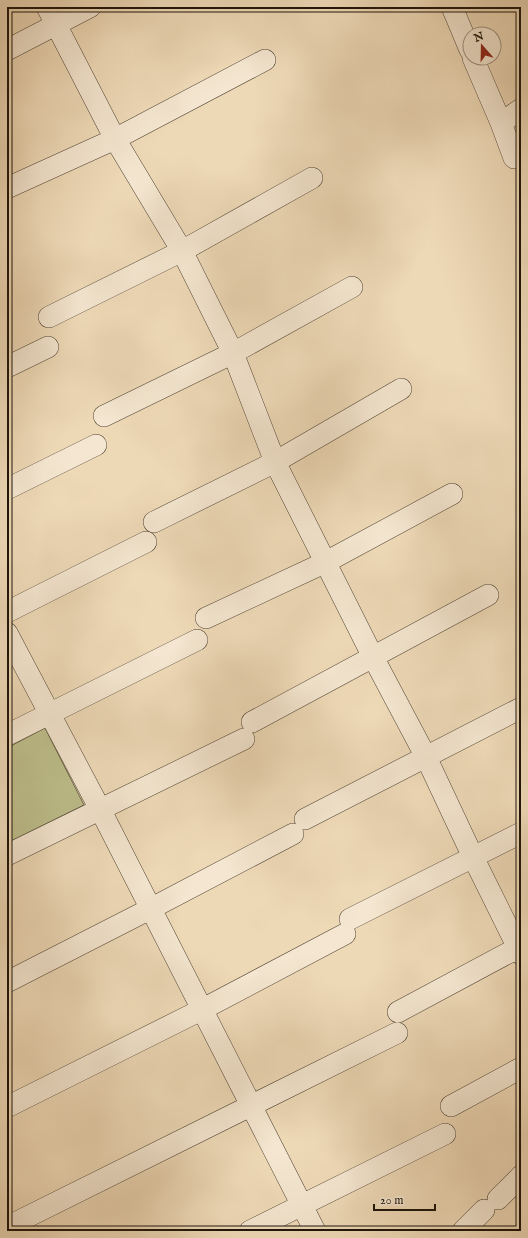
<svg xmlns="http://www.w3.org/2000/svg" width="528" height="1238" viewBox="0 0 528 1238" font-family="'IM FELL English',serif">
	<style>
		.green { fill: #bdbe8b; stroke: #6d694a }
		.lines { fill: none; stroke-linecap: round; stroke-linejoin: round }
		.minor-casing { stroke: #514535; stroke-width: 22 }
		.minor { stroke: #f4e6d0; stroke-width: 21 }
	</style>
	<rect width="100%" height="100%" fill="#eed9b7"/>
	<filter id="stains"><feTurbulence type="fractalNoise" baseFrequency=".005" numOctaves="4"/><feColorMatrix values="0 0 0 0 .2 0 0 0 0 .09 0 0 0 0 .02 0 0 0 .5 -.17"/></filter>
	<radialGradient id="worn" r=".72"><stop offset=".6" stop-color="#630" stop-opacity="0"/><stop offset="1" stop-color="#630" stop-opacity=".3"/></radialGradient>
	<path class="green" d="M45 728 84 805 7 843V748Z"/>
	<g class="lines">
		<defs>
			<path id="minor" d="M47 7 115 139 182 251 233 353 275 462 373 657 426 757 473 857 521 954
				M452 7 470 50
				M7 50 90 7
				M473 58 501 123 521 109
				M501 123 514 158
				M7 188 115 139 265 60
				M49 317 182 251 312 178
				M7 367 48 347
				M104 416 233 353 352 287
				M7 489 96 445
				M154 522 275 462 401 389
				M7 612 146 542
				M206 618 326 562 452 494
				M7 633 100 809 315 1231
				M252 722 488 595
				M7 735 197 640
				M305 819 521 708
				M7 855 244 739
				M350 919 521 833
				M7 982 150 909 293 834
				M398 1012 521 946
				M451 1106 521 1068
				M7 1107 203 1009 345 934
				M498 1199 521 1176
				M7 1227 397 1033
				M250 1231 445 1134
				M463 1231 484 1210"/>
		</defs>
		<use href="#minor" class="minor-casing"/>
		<use href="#minor" class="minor"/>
	</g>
	<rect width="528" height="1238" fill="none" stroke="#eed9b7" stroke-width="24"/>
	<rect x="8" y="8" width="512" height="1222" fill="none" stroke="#1d140a" stroke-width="2"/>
	<rect x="12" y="12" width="504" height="1214" fill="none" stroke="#1d140a"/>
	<g transform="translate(482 46) rotate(340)"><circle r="19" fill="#f4e6d0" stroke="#9e9281"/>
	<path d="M0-3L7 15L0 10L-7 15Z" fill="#8f2418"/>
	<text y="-6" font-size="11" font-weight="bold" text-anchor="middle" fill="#1d140a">N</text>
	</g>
	<path d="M374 1204v6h61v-6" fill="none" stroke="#1d140a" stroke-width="2"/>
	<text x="380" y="1204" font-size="12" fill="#1d140a" stroke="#f4e6d0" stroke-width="3" paint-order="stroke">20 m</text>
	<rect width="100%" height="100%" filter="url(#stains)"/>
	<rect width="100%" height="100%" fill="url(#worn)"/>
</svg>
